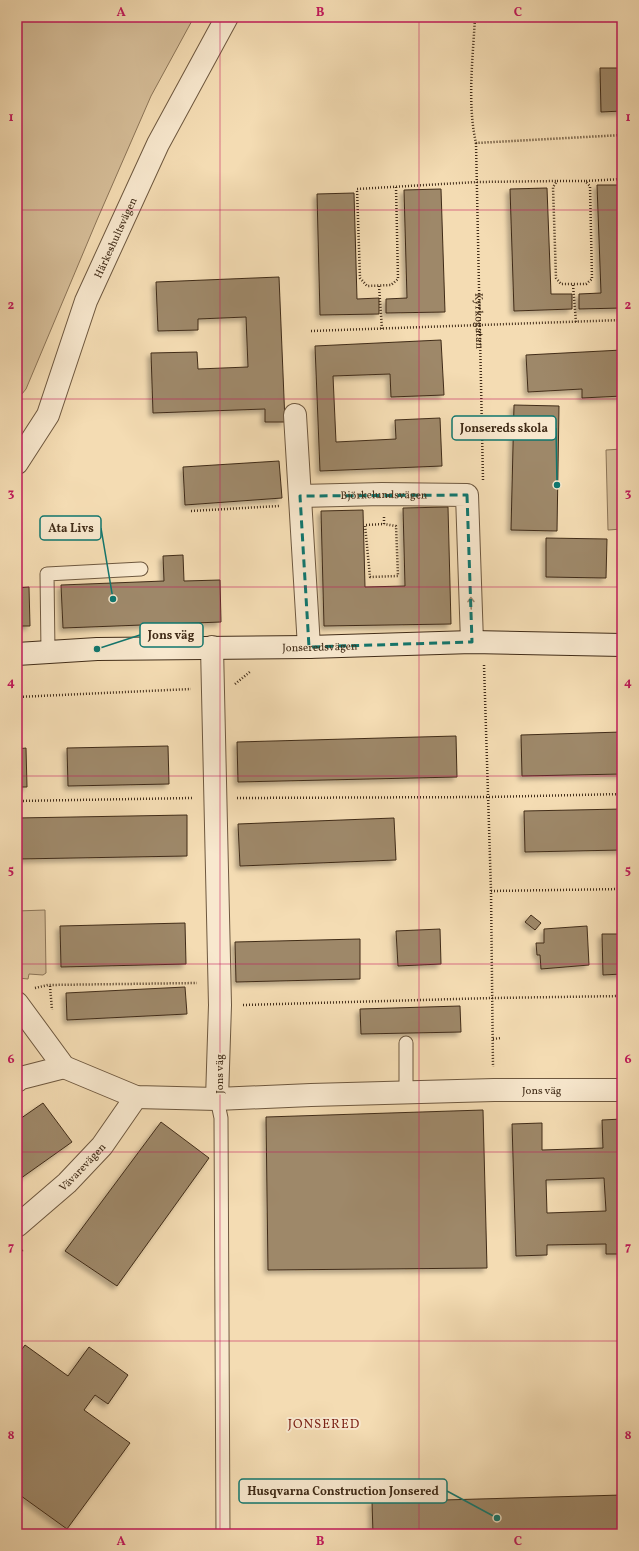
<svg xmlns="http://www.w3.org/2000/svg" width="639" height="1551" viewBox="0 0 639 1551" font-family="Vollkorn,serif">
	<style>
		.green { fill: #d6be99; stroke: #8c7558 }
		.building { fill: #9e8869; stroke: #412c18; fill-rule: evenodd; filter: url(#shadow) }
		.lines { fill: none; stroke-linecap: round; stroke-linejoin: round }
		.lane-casing { stroke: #6e583f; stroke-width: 15 }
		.street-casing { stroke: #6e583f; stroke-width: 24 }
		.secondary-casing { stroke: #412c18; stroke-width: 24 }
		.path { stroke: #412c18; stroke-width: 2.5; stroke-dasharray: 1 2; stroke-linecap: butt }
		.lane { stroke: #f8e8ce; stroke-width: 13 }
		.street { stroke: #f8e8ce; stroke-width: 22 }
		.secondary { stroke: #f8e8ce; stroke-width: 22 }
		.oneway { stroke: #9c8a73 }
		.marked { fill: none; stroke: #0f766e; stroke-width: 3; stroke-dasharray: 8 5; stroke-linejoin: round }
		.grid { fill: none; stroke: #c2185b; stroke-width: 1; stroke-opacity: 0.55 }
		.labels { text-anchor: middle; stroke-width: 4; stroke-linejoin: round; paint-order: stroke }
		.street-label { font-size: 11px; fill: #412c18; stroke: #f8e8ce }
		.quarter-label { font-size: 13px; letter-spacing: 1px; fill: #7a1f14; stroke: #f8e8ce }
		.leader { fill: none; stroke: #0f766e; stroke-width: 1.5 }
		.callout-dot { fill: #0f766e; stroke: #f8e8ce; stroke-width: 1.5 }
		.callout { fill: #f8e8ce; stroke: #0f766e; stroke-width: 1.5 }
		.callout-label { font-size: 12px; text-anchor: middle; font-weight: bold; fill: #412c18 }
		.neatline { fill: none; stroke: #c2185b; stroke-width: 1.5 }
		.grid-label { font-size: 13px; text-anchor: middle; font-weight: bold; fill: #c2185b }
	</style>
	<defs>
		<filter id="shadow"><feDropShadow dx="-3.5" dy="3.5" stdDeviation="2" flood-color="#0004"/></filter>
	</defs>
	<rect width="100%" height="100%" fill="#f4dcb3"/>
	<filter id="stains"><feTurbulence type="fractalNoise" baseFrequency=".005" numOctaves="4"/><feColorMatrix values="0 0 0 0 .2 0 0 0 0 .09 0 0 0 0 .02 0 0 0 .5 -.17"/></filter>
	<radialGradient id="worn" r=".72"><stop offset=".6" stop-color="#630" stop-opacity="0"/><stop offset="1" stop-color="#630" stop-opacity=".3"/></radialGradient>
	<path class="green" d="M17 17H194L151 96 97 220 26 389 17 400Z
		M622 449V529L608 530 606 450Z
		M45 910 46 973 43 975 29 974 28 979 18 978 17 911Z"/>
	<path class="building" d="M600 68H622V111L601 112Z
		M597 185H622V308L579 309V294L601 293Z
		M547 188 551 294H572V309L514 311 510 189Z
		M441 189 445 312 386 313V299L407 298 404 190Z
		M354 193 357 299 379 298V314L320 315 317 194Z
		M279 277 285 422H265V409L153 413 151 353 197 352 198 369 248 367 246 317 198 319V330L158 331 156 282Z
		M441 340 444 395 391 397 390 374 333 376 336 442 396 439 395 420 440 418 442 466 320 471 315 346Z
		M622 350V396L582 398V389L528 392 526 355Z
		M514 405 559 406 557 531 511 530Z
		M279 461 282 498 185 505 183 467Z
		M448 507 451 624 324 626 321 511 363 510 365 587 405 586 403 508Z
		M546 538 607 539 606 578 546 577Z
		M183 555 184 581 220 580 221 622 63 628 61 585 164 581 163 556Z
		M29 587 30 626H17V588Z
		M622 732V774L522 776 521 735Z
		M456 736 457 777 238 782 237 742Z
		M168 746 169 784 68 786 67 748Z
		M26 748 27 787H17V749Z
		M622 809V850L525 852 524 811Z
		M187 815V856L17 859V818Z
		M394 818 396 860 240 866 238 824Z
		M531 915 541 923 535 930 525 922Z
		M185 923 186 964 61 967 60 926Z
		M587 926 589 965 541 969 540 955H537L536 943H544V929Z
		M440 929 441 964 398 966 396 931Z
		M602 934H622V974L603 975Z
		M360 939V979L236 982 235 942Z
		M185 987 187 1014 67 1020 66 993Z
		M460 1006 461 1032 361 1034 360 1009Z
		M43 1103 72 1142 17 1181V1121Z
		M483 1110 487 1268 268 1270 266 1117Z
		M622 1119V1254H606V1244L547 1245V1255L516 1256 512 1124 542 1123V1150L603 1148 602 1120ZM604 1178 606 1211 547 1213 546 1180Z
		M161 1122 209 1158 117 1286 65 1251Z
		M25 1345 68 1376 89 1347 128 1375 108 1404 95 1395 84 1410 130 1443 67 1529 17 1493V1356Z
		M622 1495V1534H373L372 1502Z"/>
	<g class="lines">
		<defs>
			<path id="lane" d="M48 652 47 574 141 569
				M406 1043V1092
				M217 1099 221 1118 223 1534"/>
			<g id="street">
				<path d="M295 415 309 647"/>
				<path id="s2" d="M17 463 48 415 86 301 158 144 227 17"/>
				<path id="s3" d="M300 496 382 494 467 495 472 642"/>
				<path id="s4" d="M212 647 220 1005 217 1099 311 1095 494 1090H622"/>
				<path d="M17 1003 64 1067 136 1097 217 1099"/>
				<path d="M17 1081 21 1078 64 1067"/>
				<path id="s5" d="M17 1226 67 1183 102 1146 136 1097"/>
			</g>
			<g id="secondary">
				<path id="s6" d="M17 654 97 649 309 647 472 642 622 645"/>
			</g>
		</defs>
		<use href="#lane" class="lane-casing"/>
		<use href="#street" class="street-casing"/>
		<use href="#secondary" class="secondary-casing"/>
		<g class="path">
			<path d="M475 17C473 57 467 104 476 143L622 135"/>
			<path id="s1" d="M476 143 483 480"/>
			<path d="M557 181H585L590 186 592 279 586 284H561L556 278 553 187Z"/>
			<path d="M586 181 622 179"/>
			<path d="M396 187 398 279 391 285 367 286 360 278 357 189 477 182 557 181"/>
			<path d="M573 285 576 322"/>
			<path d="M379 286 382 329"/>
			<path d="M311 331 622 320"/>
			<path d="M191 511 279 506"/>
			<path d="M384 517V524L365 525 370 577 398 576 396 526 384 524"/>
			<path d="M484 665 491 891 493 1067"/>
			<path d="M235 684 251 671"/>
			<path d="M17 697 191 689"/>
			<path d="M237 798 488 797 622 794"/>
			<path d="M17 801 192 798"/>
			<path d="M491 891 622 889"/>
			<path d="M50 986 52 1010"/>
			<path d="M35 988 48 985 197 983"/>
			<path d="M243 1005 493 998 622 996"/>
			<path d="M493 1039 501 1038"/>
			<path d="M17 1254 24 1249"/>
		</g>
		<use href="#lane" class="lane"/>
		<use href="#street" class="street"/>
		<use href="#secondary" class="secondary"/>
	</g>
	<defs><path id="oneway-shaft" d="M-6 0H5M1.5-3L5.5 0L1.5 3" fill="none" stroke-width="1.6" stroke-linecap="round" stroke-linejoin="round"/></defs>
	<use class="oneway" href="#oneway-shaft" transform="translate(471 603) rotate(-92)"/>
	<path class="marked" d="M467 495 472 642 309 647 300 496Z"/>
	<path class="grid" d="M220 17V1534M419 17V1534M17 210H622M17 399H622M17 587H622M17 776H622M17 964H622M17 1152H622M17 1341H622"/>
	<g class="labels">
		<g class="street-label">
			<text dy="4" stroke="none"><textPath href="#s2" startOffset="247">Härkeshultsvägen</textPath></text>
			<text dy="4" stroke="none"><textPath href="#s1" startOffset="178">Kyrkogatan</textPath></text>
			<text dy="4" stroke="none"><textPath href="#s3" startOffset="84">Björkelundsvägen</textPath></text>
			<text dy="4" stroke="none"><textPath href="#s6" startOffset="303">Jonseredsvägen</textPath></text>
			<text transform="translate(219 1074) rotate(-90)" y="4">Jons väg</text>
			<text dy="4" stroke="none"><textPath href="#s4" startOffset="777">Jons väg</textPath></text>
			<text dy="4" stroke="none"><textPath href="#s5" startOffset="88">Vävarevägen</textPath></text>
		</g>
		<g class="quarter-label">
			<text x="324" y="1428">JONSERED</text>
		</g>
	</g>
	<path class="leader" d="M557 485L556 428M113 599L101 528M97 649L140 635M497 1518L447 1491"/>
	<g class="callout-dot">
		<circle cx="557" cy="485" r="4"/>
		<circle cx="113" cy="599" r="4"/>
		<circle cx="97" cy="649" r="4"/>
		<circle cx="497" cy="1518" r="4"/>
	</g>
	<g class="callout">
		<rect x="452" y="416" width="104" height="24" rx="4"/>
		<rect x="40" y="516" width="61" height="24" rx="4"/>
		<rect x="140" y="623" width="63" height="24" rx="4"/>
		<rect x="239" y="1479" width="208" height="24" rx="4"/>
	</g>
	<g class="callout-label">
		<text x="504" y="432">Jonsereds skola</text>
		<text x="71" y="532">Ata Livs</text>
		<text x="171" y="639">Jons väg</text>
		<text x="343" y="1495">Husqvarna Construction Jonsered</text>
	</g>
	<rect width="639" height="1551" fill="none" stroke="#f4dcb3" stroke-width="44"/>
	<rect x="22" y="22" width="595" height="1507" class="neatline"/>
	<g class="grid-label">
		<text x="121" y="16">A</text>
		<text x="320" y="16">B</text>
		<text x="518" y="16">C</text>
		<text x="11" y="121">1</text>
		<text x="628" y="121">1</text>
		<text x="11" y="309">2</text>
		<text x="628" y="309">2</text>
		<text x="11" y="497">3</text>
		<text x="628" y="497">3</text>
		<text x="11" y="686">4</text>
		<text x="628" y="686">4</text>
		<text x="11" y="874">5</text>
		<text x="628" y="874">5</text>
		<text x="11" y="1063">6</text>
		<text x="628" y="1063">6</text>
		<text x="11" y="1251">7</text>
		<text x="628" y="1251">7</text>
		<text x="11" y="1439">8</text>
		<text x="628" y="1439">8</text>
		<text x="121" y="1545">A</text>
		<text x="320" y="1545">B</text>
		<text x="518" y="1545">C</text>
	</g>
	<rect width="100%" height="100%" filter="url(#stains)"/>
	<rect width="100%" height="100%" fill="url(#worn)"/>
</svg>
